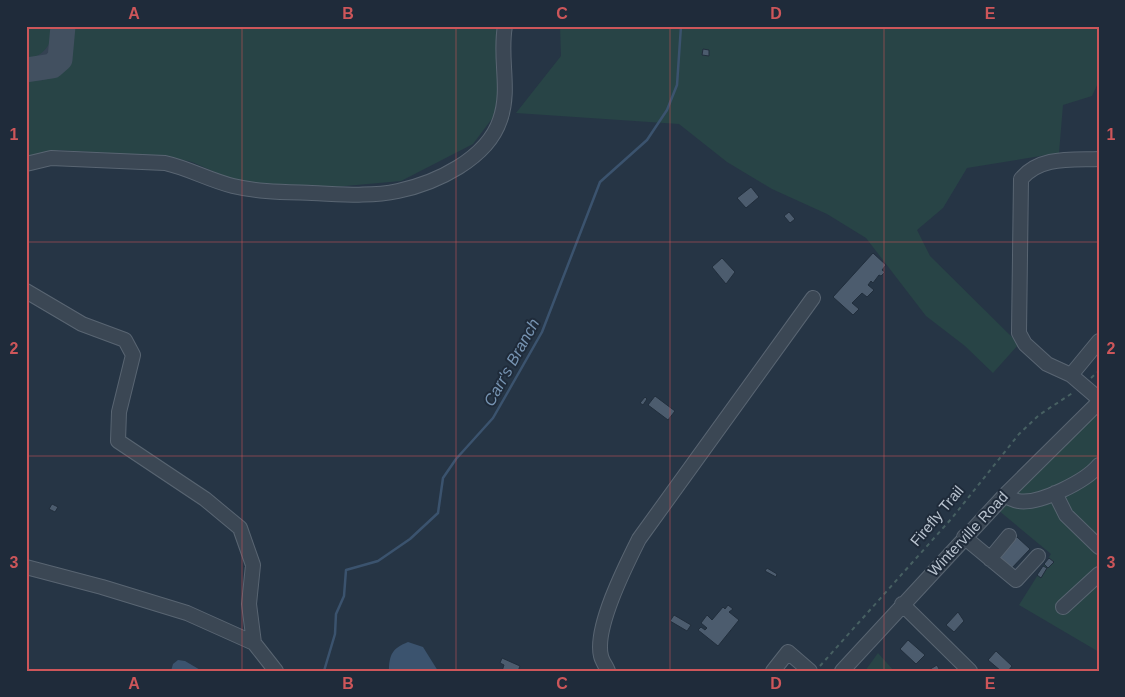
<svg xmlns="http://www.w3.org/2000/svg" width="1125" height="697" viewBox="0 0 1125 697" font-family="Arial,sans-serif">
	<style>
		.airport { fill: #344252 }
		.green { fill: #284446 }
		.water { fill: #3b536e }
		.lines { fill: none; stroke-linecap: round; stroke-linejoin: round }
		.stream { stroke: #3b536e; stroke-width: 2.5 }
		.taxiway { stroke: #425060; stroke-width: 25 }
		.building { fill: #4c5c6e; stroke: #212e3c }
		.minor-casing { stroke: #596572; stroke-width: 16 }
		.path { stroke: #476062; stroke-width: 2; stroke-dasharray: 4 4; stroke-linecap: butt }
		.minor { stroke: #3b4754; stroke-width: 14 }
		.grid { fill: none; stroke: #cd565a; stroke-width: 1; stroke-opacity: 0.55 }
		.labels { text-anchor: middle; stroke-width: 4; stroke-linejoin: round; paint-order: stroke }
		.street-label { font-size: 15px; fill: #b8c2ce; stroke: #1f2b3a }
		.water-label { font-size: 16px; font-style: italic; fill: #7794b2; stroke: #1f2b3a }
		.neatline { fill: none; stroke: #cd565a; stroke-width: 2 }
		.grid-label { font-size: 16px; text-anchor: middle; font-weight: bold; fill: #cd565a }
	</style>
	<rect width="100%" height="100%" fill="#263545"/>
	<path class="airport" d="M26 26H125L26 121Z"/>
	<path class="green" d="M26 26H53C53 44 44 56 26 60Z
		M73 26H500L496 60 499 92 494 116 473 144 401 181 312 189 240 183 192 162 170 157 59 150 26 158V81C67 82 73 63 73 26Z
		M560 26H1099V81L1092 96 1063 105 1059 153 967 168 943 208 917 230 930 256 1019 344 993 373 965 346 926 316 866 238 827 214 772 189 727 162 679 124 516 113 561 56Z
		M1099 410V652L1019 605 1051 554 998 510Z
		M878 653 894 671H865Z"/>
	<path class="water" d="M408 642 423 647 438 671H389C389 654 393 648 408 642Z
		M178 660 185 661 202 671H171L173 664Z"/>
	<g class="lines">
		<path class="stream" d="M324 671 335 634 336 614 344 596 346 570 378 561 410 539 438 513 443 478 456 459 493 418 542 332 600 182 647 140 667 110 677 85 681 26"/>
		<path class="taxiway" d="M26 70 52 66 60 59 63 26"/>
	</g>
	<path class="building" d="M703 49 709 50V56L702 55Z
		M751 187 759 197 746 208 737 198Z
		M789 212 795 219 790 223 784 216Z
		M873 253 886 265 882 270 885 272 881 276 879 275 873 283 871 281 868 285 874 290 867 297 862 293 852 303 859 309 853 315 833 297Z
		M722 258 735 272 726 284 712 267Z
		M655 396 675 411 668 420 648 405Z
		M645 397 647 399 643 405 640 403Z
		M52 504 58 507 55 512 49 509Z
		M1017 537 1030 549 1010 570 998 558Z
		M1049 558 1054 562 1048 568 1044 564Z
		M1043 566 1047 568 1041 578 1037 575Z
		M767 568 777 574 776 577 765 571Z
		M728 605 733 609 729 612 739 620 718 646 698 630 701 627 705 630 707 628 701 623 707 615 712 620 723 607 725 609Z
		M958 612 964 621 954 632 946 625Z
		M674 615 691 625 687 631 670 621Z
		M908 640 925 655 916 664 900 649Z
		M996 651 1012 666 1008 671H1001L988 660Z
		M502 658 520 666 518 671H502L504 665 500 663Z
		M937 665 940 671H927Z"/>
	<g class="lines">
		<defs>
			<path id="minor" d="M1099 159C1071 160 1040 156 1021 179L1019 333 1025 344 1047 364 1071 375 1099 399
				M26 164 51 158 165 163C188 168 209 180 233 186 258 192 285 192 312 193 340 194 370 197 398 191 436 183 487 159 500 120 511 89 499 58 505 26
				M26 291 82 324 125 340 133 355 119 412 118 441 205 499 240 528 253 565 249 604 254 643
				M1071 375 1099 341
				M1055 493 1066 515 1099 547
				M1004 496C1008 497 1013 500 1018 501 1039 505 1086 481 1099 465
				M964 537 1016 580 1038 556
				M990 559 1009 536
				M26 567 102 587 187 613 254 643 276 671
				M902 604 970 671
				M1063 607 1099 574
				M608 671C606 666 602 661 601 656 594 628 626 565 639 539L813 298
				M773 671 788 652 810 671
				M842 671 1004 496 1099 402"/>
		</defs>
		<use href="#minor" class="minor-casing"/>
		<path class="path" d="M1091 378 1099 371
			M820 666 952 518 1019 434 1039 415 1074 392"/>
		<use href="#minor" class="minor"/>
	</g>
	<path class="grid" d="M242 26V671M456 26V671M670 26V671M884 26V671M26 242H1099M26 456H1099"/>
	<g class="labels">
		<g class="street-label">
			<text transform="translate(937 516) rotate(-50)" y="5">Firefly Trail</text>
			<text transform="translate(968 534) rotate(-47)" y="5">Winterville Road</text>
		</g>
		<g class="water-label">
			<text transform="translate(511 362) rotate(-61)" y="6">Carr's Branch</text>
		</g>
	</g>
	<rect width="1125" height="697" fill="none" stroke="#1f2b3a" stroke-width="55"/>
	<rect x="28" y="28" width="1070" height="642" class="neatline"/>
	<g class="grid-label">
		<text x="134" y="19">A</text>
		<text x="348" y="19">B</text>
		<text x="562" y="19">C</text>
		<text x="776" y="19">D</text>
		<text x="990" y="19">E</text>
		<text x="14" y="140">1</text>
		<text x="1111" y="140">1</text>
		<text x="14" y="354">2</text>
		<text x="1111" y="354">2</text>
		<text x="14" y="568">3</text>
		<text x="1111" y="568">3</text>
		<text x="134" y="689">A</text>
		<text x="348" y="689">B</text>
		<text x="562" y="689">C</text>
		<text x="776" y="689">D</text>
		<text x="990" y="689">E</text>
	</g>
</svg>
